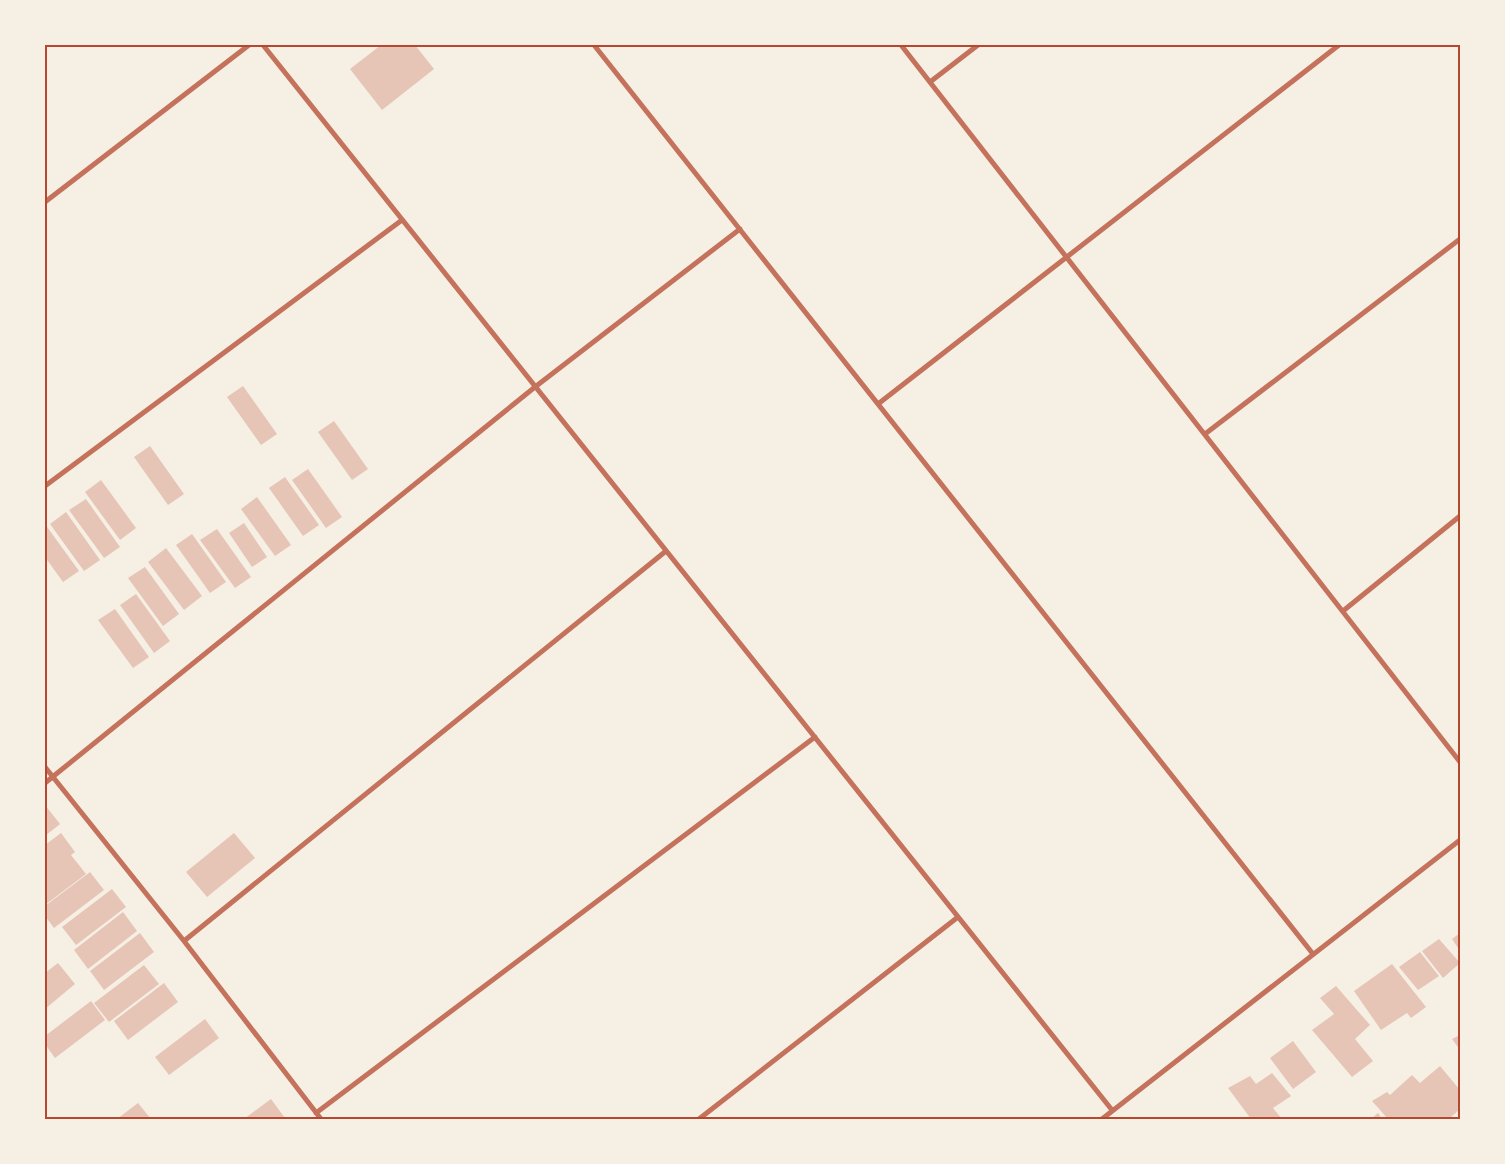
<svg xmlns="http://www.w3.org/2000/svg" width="1505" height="1164" viewBox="0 0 1505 1164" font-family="'Work Sans',sans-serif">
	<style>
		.building { fill: #e6c5b7 }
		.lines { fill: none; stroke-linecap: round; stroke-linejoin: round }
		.minor { stroke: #c5725c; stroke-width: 5 }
		.neatline { fill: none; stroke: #b5482f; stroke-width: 2 }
	</style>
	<rect width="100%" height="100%" fill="#f6efe4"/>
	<path class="building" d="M381 45H415L434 69 382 110 350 69Z
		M243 386 277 434 261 445 227 397Z
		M334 421 368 469 352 480 318 432Z
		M150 446 184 494 168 505 134 457Z
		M308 469 342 517 326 528 292 480Z
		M285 477 319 525 303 536 269 488Z
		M101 480 136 528 120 540 85 492Z
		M257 497 291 545 275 556 241 509Z
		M86 499 120 547 104 558 69 510Z
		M66 512 100 560 84 571 50 524Z
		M244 523 267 557 252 567 229 533Z
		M45 524 79 571 63 582 45 557Z
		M217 529 251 577 235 588 200 540Z
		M192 534 226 582 210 593 176 545Z
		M166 548 202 596 184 610 148 562Z
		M145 567 179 614 163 626 128 578Z
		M136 594 170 641 154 653 120 605Z
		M115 609 149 657 133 668 98 620Z
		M45 805 60 824 45 836Z
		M61 833 75 852 71 855 86 874 45 905V845Z
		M234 833 255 858 207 897 186 872Z
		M90 872 104 890 54 928 45 916V906Z
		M112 889 126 907 76 945 62 927Z
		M123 912 137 931 88 969 74 950Z
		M140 933 154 952 104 990 90 971Z
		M1460 933V951L1452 939Z
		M1439 939 1460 963 1443 978 1422 951Z
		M1420 952 1439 976 1418 990 1399 967Z
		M58 963 75 984 45 1009V973Z
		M1392 964 1426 1007 1411 1018 1407 1013 1381 1030 1354 991Z
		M144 965 159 984 109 1022 94 1003Z
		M164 983 178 1002 128 1040 114 1021Z
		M1336 986 1370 1025 1355 1039 1373 1061 1352 1077 1312 1030 1334 1014 1320 998Z
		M91 1001 105 1020 55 1058 45 1044V1036Z
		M205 1019 219 1038 169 1075 155 1057Z
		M1460 1035V1050L1452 1039Z
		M1293 1041 1316 1072 1293 1089 1270 1058Z
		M1440 1066 1460 1090V1109L1449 1119H1388L1372 1101 1387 1092 1390 1095 1412 1075 1420 1083Z
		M1272 1073 1291 1096 1273 1108 1282 1119H1251L1228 1088 1250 1076 1256 1084Z
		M271 1099 285 1118 284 1119H244Z
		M138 1103 151 1119H117Z
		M1378 1113 1382 1119H1371Z"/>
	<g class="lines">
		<path class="minor" d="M263 45 1112 1110
			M594 45 1313 954
			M901 45 1460 762
			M930 82 978 45
			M45 202 249 45
			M878 404 1339 45
			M1205 434 1460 239
			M45 486 402 220
			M1343 611 1460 516
			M45 767 184 941 321 1119
			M45 783 535 387 740 229
			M184 941 666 551
			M316 1113 815 737
			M699 1119 958 917
			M1102 1119 1460 840"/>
	</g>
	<rect width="1505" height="1164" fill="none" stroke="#f6efe4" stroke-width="92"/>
	<rect x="46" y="46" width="1413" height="1072" class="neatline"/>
</svg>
